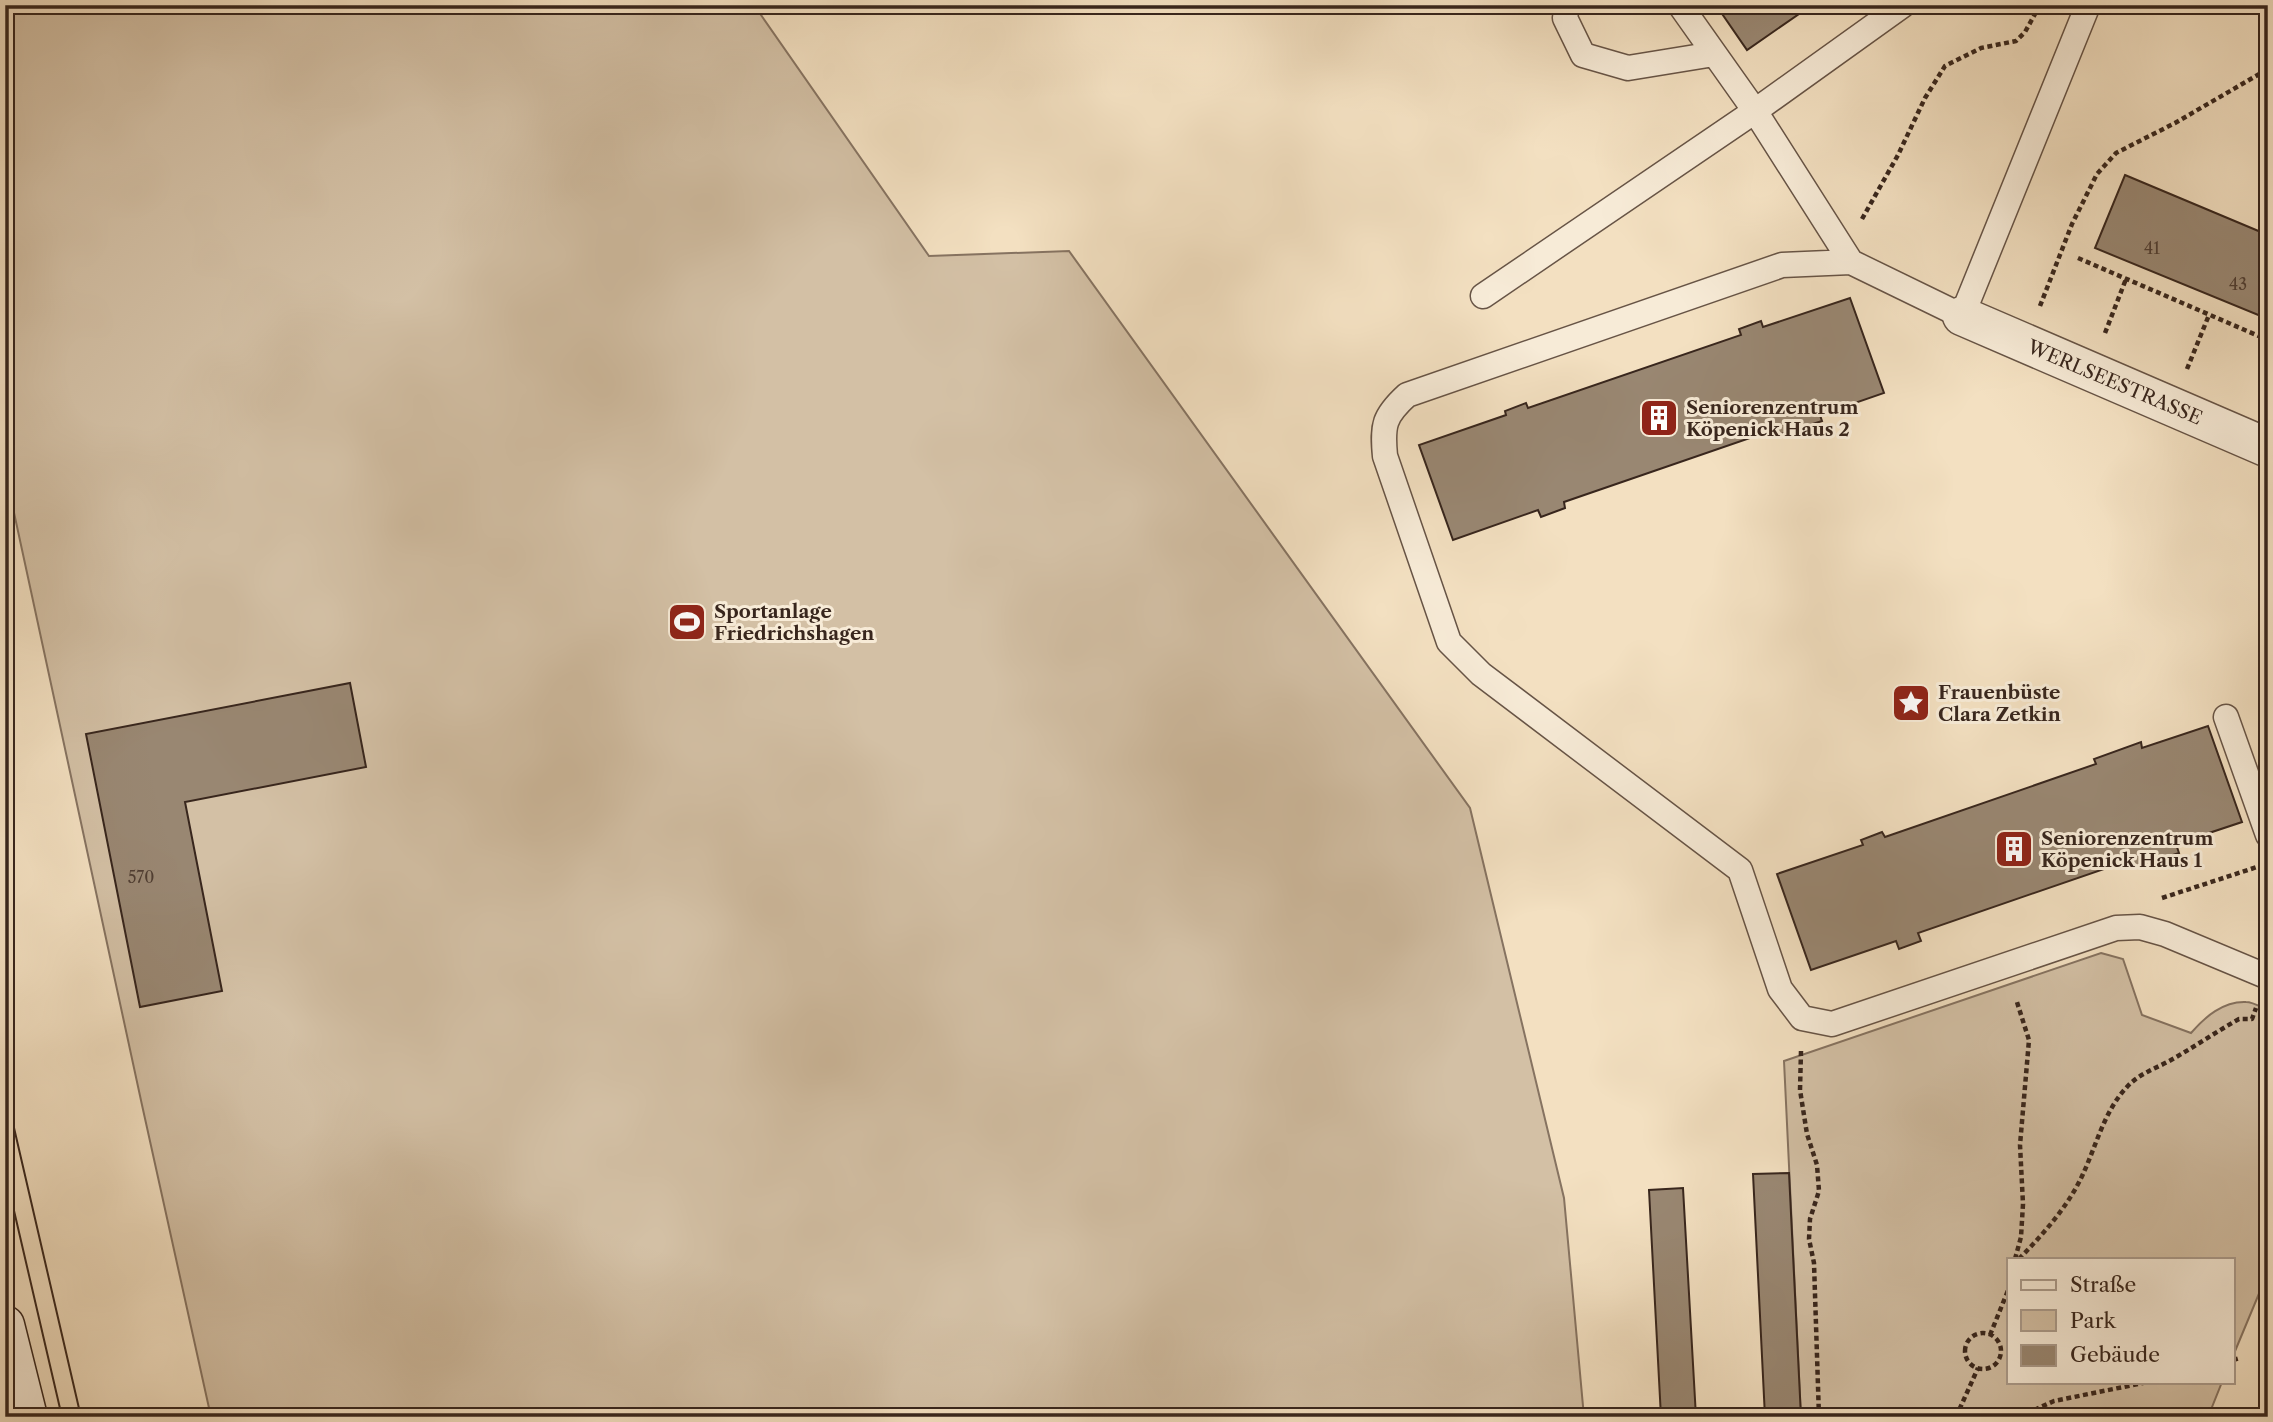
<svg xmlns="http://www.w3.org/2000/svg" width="2273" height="1422" viewBox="0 0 2273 1422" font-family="'Libre Caslon Text',serif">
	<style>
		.green { fill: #d3c0a5; stroke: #867361; stroke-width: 2 }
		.building { fill: #998772; stroke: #38261d; stroke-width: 2 }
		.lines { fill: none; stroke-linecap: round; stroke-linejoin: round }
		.lane-casing { stroke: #675446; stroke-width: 27 }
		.street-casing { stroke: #675446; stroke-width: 41 }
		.secondary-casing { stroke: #38261d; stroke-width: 41 }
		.path { stroke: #38261d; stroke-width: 4.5; stroke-dasharray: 5 3.5; stroke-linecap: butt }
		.lane { stroke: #f7ebd7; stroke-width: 24 }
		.street { stroke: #f7ebd7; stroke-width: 38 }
		.secondary { stroke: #f7ebd7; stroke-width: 38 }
		.tram { stroke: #38261d; stroke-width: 2 }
		.labels { text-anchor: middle; stroke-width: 6; stroke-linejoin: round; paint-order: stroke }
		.number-label { font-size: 16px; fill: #503e32 }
		.street-label { font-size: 19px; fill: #38261d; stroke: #f7ebd7 }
		.poi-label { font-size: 19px; font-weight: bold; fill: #38261d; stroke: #f7ebd7; text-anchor: start }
	</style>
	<rect width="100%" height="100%" fill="#f3e0c1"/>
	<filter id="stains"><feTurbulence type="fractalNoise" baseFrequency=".00286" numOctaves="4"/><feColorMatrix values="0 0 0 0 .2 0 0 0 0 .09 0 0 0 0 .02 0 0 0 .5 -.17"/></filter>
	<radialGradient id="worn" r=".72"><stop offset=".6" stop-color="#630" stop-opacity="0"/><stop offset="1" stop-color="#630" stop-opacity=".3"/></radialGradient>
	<path class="green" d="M5 5H754L929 256 1069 251 1470 808 1564 1198 1584 1417H211L142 1105 5 471Z
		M2101 953 2123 959 2142 1015 2191 1033C2205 1017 2223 1001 2246 1002 2253 1002 2261 1007 2268 1010V1272L2233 1356V1259H2009V1382H2222L2208 1417H1801L1784 1061Z"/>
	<path class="building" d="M1716 5H1812L1747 50Z
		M2125 175 2268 235V319L2095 248Z
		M1850 298 1884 393 1820 415 1822 421 1775 436 1773 430 1564 502 1565 508 1541 517 1538 510 1453 540 1419 445 1506 415 1505 411 1526 403 1528 408 1741 335 1739 329 1761 321 1763 327Z
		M350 683 366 767 185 802 222 991 140 1007 86 734Z
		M2208 726 2242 822 2176 844 2179 853 2133 868 2130 860 1918 933 1921 941 1899 949 1896 941 1811 970 1777 874 1863 845 1861 840 1882 832 1885 837 2096 764 2094 759 2141 742 2142 748Z
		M1789 1173 1801 1417H1765L1753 1174Z
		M1683 1188 1696 1417H1661L1649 1190Z"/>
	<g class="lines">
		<defs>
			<path id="lane" d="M1567 5 1565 18 1583 55 1628 68 1714 54
				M2088 5 1962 316 1851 262 1782 265 1407 395C1384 416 1382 425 1385 456L1449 642 1481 674 1740 870 1780 989 1802 1018 1832 1024 2116 928 2140 927 2165 934 2268 977
				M1851 262 1755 111 1903 5
				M1483 296 1755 111 1680 5
				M2226 717 2268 835"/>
			<path id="street" d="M1962 316 2268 448"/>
			<path id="secondary" d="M5 1325 28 1417"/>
		</defs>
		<use href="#lane" class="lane-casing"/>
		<use href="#street" class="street-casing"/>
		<use href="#secondary" class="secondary-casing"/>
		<path class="path" d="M1862 219 1898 155 1925 98 1945 66 1981 48 2016 41 2025 32 2040 5
			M2078 258 2268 340
			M2040 306 2072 224 2097 174 2116 153 2175 123 2268 69
			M2105 333 2126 279
			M2187 369 2209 315
			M2162 898 2257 867
			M1801 1051 1800 1090 1807 1134 1817 1165 1819 1191 1810 1219 1809 1239 1814 1263 1819 1417
			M2015 1259 2021 1237 2023 1204 2020 1145 2029 1040 2016 999
			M2019 1259C2043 1234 2068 1207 2083 1174 2096 1146 2104 1112 2126 1088 2138 1074 2155 1069 2171 1060 2194 1047 2216 1032 2239 1019H2252L2256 1008
			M1965 1351a18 18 0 1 1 36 0a18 18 0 1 1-36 0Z
			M1990 1335 2009 1288
			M2233 1360 2240 1358
			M1956 1417 1978 1368
			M2019 1417 2054 1401 2148 1382"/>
		<use href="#lane" class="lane"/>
		<use href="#street" class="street"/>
		<use href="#secondary" class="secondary"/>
		<path class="tram" d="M5 1089 81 1417
			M5 1172 62 1417"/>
	</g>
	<defs>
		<symbol id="building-square" viewBox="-11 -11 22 22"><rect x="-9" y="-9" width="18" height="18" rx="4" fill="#8f2418" stroke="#f7ebd7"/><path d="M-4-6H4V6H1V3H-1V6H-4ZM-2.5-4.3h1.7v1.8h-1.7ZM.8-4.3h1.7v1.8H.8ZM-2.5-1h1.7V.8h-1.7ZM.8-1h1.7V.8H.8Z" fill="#fff"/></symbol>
		<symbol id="stadium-square" viewBox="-11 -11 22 22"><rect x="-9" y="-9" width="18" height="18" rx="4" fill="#8f2418" stroke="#f7ebd7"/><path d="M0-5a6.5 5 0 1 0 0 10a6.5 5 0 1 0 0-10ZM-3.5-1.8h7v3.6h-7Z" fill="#fff"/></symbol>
		<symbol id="sight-square" viewBox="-11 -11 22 22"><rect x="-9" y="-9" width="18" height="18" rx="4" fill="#8f2418" stroke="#f7ebd7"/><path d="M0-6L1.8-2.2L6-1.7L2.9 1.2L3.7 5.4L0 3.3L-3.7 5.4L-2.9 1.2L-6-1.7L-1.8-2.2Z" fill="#fff"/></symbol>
	</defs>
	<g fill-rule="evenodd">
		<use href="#building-square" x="1637" y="396" width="44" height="44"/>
		<use href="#stadium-square" x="665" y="600" width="44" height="44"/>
		<use href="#sight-square" x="1889" y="681" width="44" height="44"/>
		<use href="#building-square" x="1992" y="827" width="44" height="44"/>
	</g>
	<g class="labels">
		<g class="number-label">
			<text x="2152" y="254">41</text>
			<text x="2238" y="290">43</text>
			<text x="141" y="883">570</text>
		</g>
		<g class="street-label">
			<text transform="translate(2115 382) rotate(23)" y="7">WERLSEESTRASSE</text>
		</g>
		<g class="poi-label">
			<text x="1686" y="414">Seniorenzentrum<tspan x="1686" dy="22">Köpenick Haus 2</tspan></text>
			<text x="714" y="618">Sportanlage<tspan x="714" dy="22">Friedrichshagen</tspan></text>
			<text x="1938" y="699">Frauenbüste<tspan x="1938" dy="22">Clara Zetkin</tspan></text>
			<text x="2041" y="845">Seniorenzentrum<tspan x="2041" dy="22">Köpenick Haus 1</tspan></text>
		</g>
	</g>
	<rect width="2273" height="1422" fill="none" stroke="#f3e0c1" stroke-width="28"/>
	<rect x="7" y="7" width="2259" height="1408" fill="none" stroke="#38261d" stroke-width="3.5"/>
	<rect x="14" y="14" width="2245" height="1394" fill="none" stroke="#38261d" stroke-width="2"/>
	<rect x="2007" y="1258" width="228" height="126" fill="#f7ebd7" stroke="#ab9c8d" stroke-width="2"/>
	<rect x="2021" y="1280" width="35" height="10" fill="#f7ebd7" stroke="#ab9c8d" stroke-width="2"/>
	<text x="2070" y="1292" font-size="21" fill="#38261d">Straße</text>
	<rect x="2021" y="1310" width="35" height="21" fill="#d3c0a5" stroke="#ab9c8d" stroke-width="2"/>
	<text x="2070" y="1328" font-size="21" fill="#38261d">Park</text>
	<rect x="2021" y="1345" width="35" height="21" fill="#998772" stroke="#ab9c8d" stroke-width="2"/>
	<text x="2070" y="1362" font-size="21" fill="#38261d">Gebäude</text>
	<rect width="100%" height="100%" filter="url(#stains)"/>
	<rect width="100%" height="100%" fill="url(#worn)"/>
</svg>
